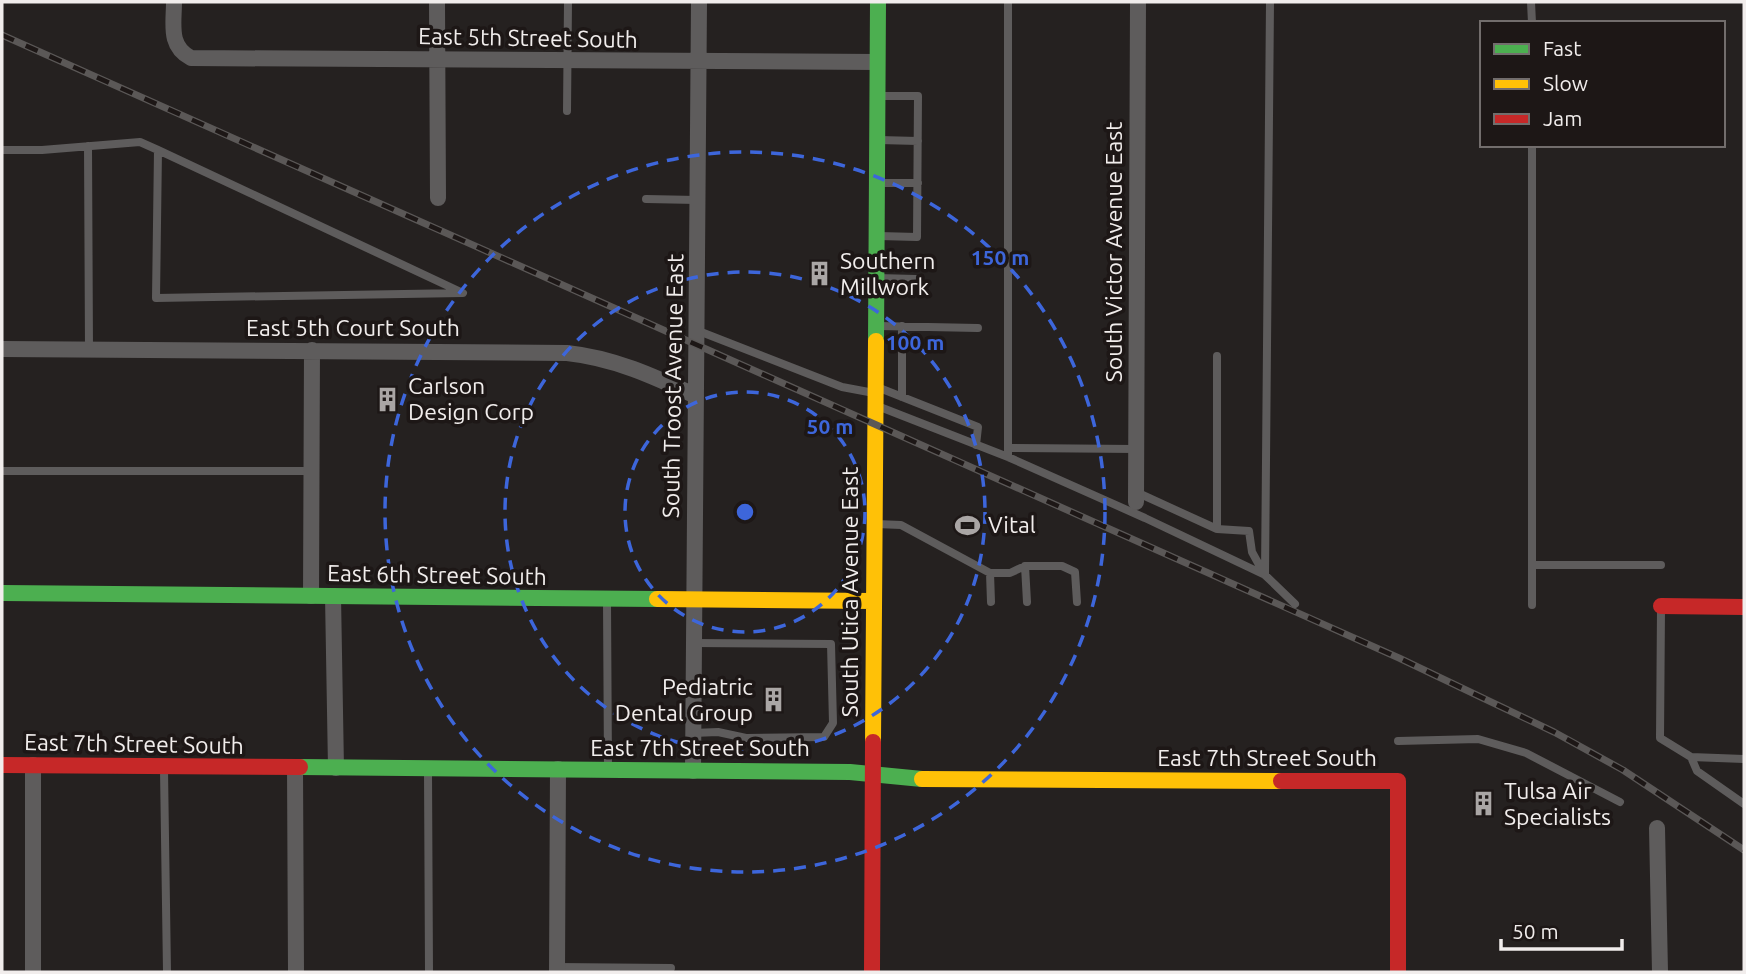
<svg xmlns="http://www.w3.org/2000/svg" width="1746" height="974" viewBox="0 0 1746 974" font-family="Ubuntu,sans-serif">
	<style>
		.lines { fill: none; stroke-linecap: round; stroke-linejoin: round }
		.lane { stroke: #5e5c5c; stroke-width: 8 }
		.street { stroke: #5e5c5c; stroke-width: 16 }
		.fast { stroke: #4caf50; stroke-width: 16 }
		.slow { stroke: #ffc107; stroke-width: 16 }
		.jam { stroke: #c62828; stroke-width: 16 }
		.rail-casing { stroke: #5b5857; stroke-width: 7 }
		.rail { stroke: #1d1716; stroke-width: 4.5; stroke-dasharray: 13; stroke-linecap: butt }
		.ring { fill: none; stroke: #3d66db; stroke-width: 3.5; stroke-dasharray: 12 9 }
		.labels { text-anchor: middle; stroke-width: 7; stroke-linejoin: round; paint-order: stroke }
		.street-label { font-size: 23px; fill: #f1edec; stroke: #1d1716 }
		.poi-label { font-size: 23px; fill: #f1edec; stroke: #1d1716; text-anchor: start }
		.centre { fill: #3d66db; stroke: #1d1716; stroke-width: 3.5 }
		.ring-label { font-size: 21px; text-anchor: middle; font-weight: bold; fill: #3d66db; stroke: #1d1716; stroke-width: 7; stroke-linejoin: round; paint-order: stroke }
	</style>
	<rect width="100%" height="100%" fill="#252120"/>
	<g class="lines">
		<path class="lane" d="M1008 2V457
			M1531 2 1532 23
			M567 111 568 2
			M879 140 918 141
			M1532 145V605
			M88 146 89 350
			M2 150H42L140 142 158 150 463 293 156 298 158 150
			M879 183H918
			M646 199 697 200
			M879 236 917 237 918 96H880
			M877 278 916 279
			M879 326 978 328
			M696 330 842 387 874 393
			M877 387 978 427 976 445
			M902 397V326
			M880 407 1008 457 1145 518 1265 575 1295 604
			M1008 448 1136 449
			M2 471H313
			M1136 492 1217 529 1249 531 1252 552 1263 572
			M876 524 901 525 990 573H1010L1025 566H1062L1075 572 1077 602
			M1217 529V356
			M1532 565H1661
			M1025 566 1027 602
			M990 573 991 602
			M1265 575 1270 2
			M607 602 608 768
			M1661 609 1660 738 1691 757 1697 771 1744 804
			M693 733 718 732 746 738 824 737 833 723 831 644 693 643
			M1398 741 1478 739 1526 753 1620 802
			M1691 757 1744 759
			M164 770 167 972
			M428 772 429 972
			M557 967 671 968"/>
		<path class="street" d="M174 2C174 24 168 46 191 58L877 62
			M437 2 438 198
			M2 349 567 353C614 358 653 376 696 396
			M1136 502 1138 2
			M311 596 312 350
			M333 596 336 768
			M295 768 296 972
			M693 771 699 2
			M1657 828 1660 972
			M33 972V765
			M557 972 558 769"/>
		<path class="fast" d="M876 341 878 2
			M2 593 657 599
			M300 767 850 772 922 779"/>
		<path class="slow" d="M657 599 872 601
			M873 742 876 341
			M922 779 1281 781"/>
		<path class="jam" d="M1661 606 1744 607
			M2 765 300 767
			M1281 781H1398V972
			M872 972 873 742"/>
		<defs>
			<path id="rail" d="M2 35 1399 658 1554 732 1623 770 1744 850"/>
		</defs>
		<use href="#rail" class="rail-casing"/>
		<use href="#rail" class="rail"/>
	</g>
	<g class="ring">
		<circle cx="745" cy="512" r="120"/>
		<circle cx="745" cy="512" r="240"/>
		<circle cx="745" cy="512" r="360"/>
	</g>
	<defs>
		<symbol id="building-bare" viewBox="-9 -9 18 18"><path d="M-4-6H4V6H1V3H-1V6H-4ZM-2.5-4.3h1.7v1.8h-1.7ZM.8-4.3h1.7v1.8H.8ZM-2.5-1h1.7V.8h-1.7ZM.8-1h1.7V.8H.8Z" fill="#aaa6a5" stroke="#1d1716" stroke-width="2.5" paint-order="stroke"/></symbol>
		<symbol id="stadium-bare" viewBox="-9 -9 18 18"><path d="M0-5a6.5 5 0 1 0 0 10a6.5 5 0 1 0 0-10ZM-3.5-1.8h7v3.6h-7Z" fill="#aaa6a5" stroke="#1d1716" stroke-width="2.5" paint-order="stroke"/></symbol>
	</defs>
	<g fill-rule="evenodd">
		<use href="#building-bare" x="802" y="256" width="35" height="35"/>
		<use href="#building-bare" x="370" y="382" width="35" height="35"/>
		<use href="#stadium-bare" x="950" y="508" width="35" height="35"/>
		<use href="#building-bare" x="756" y="682" width="35" height="35"/>
		<use href="#building-bare" x="1466" y="786" width="35" height="35"/>
	</g>
	<g class="labels">
		<g class="street-label">
			<text transform="translate(528 38) rotate(1)" y="8">East 5th Street South</text>
			<text transform="translate(1114 252) rotate(-90)" y="8">South Victor Avenue East</text>
			<text x="353" y="336">East 5th Court South</text>
			<text transform="translate(673 386) rotate(-89)" y="8">South Troost Avenue East</text>
			<text transform="translate(437 575) rotate(1)" y="8">East 6th Street South</text>
			<text transform="translate(850 592) rotate(-90)" y="8">South Utica Avenue East</text>
			<text transform="translate(134 744) rotate(1)" y="8">East 7th Street South</text>
			<text x="700" y="756">East 7th Street South</text>
			<text x="1267" y="766">East 7th Street South</text>
		</g>
		<g class="poi-label">
			<text x="840" y="269">Southern<tspan x="840" dy="26">Millwork</tspan></text>
			<text x="408" y="394">Carlson<tspan x="408" dy="26">Design Corp</tspan></text>
			<text x="988" y="533">Vital</text>
			<text x="753" y="695" text-anchor="end">Pediatric<tspan x="753" dy="26">Dental Group</tspan></text>
			<text x="1504" y="799">Tulsa Air<tspan x="1504" dy="26">Specialists</tspan></text>
		</g>
	</g>
	<circle cx="745" cy="512" r="10" class="centre"/>
	<g class="ring-label">
		<text x="1000" y="265">150 m</text>
		<text x="915" y="350">100 m</text>
		<text x="830" y="434">50 m</text>
	</g>
	<rect width="1746" height="974" fill="none" stroke="#f1edec" stroke-width="7"/>
	<rect x="1480" y="21" width="245" height="126" fill="#1d1716" stroke="#726d6c" stroke-width="2"/>
	<rect x="1494" y="44" width="35" height="10" fill="#4caf50" stroke="#726d6c" stroke-width="2"/>
	<text x="1543" y="56" font-size="21" fill="#f1edec">Fast</text>
	<rect x="1494" y="79" width="35" height="10" fill="#ffc107" stroke="#726d6c" stroke-width="2"/>
	<text x="1543" y="91" font-size="21" fill="#f1edec">Slow</text>
	<rect x="1494" y="114" width="35" height="10" fill="#c62828" stroke="#726d6c" stroke-width="2"/>
	<text x="1543" y="126" font-size="21" fill="#f1edec">Jam</text>
	<path d="M1501 939v10h121v-10" fill="none" stroke="#f1edec" stroke-width="3.5"/>
	<text x="1512" y="939" font-size="21" fill="#f1edec" stroke="#1d1716" stroke-width="5" paint-order="stroke">50 m</text>
</svg>
